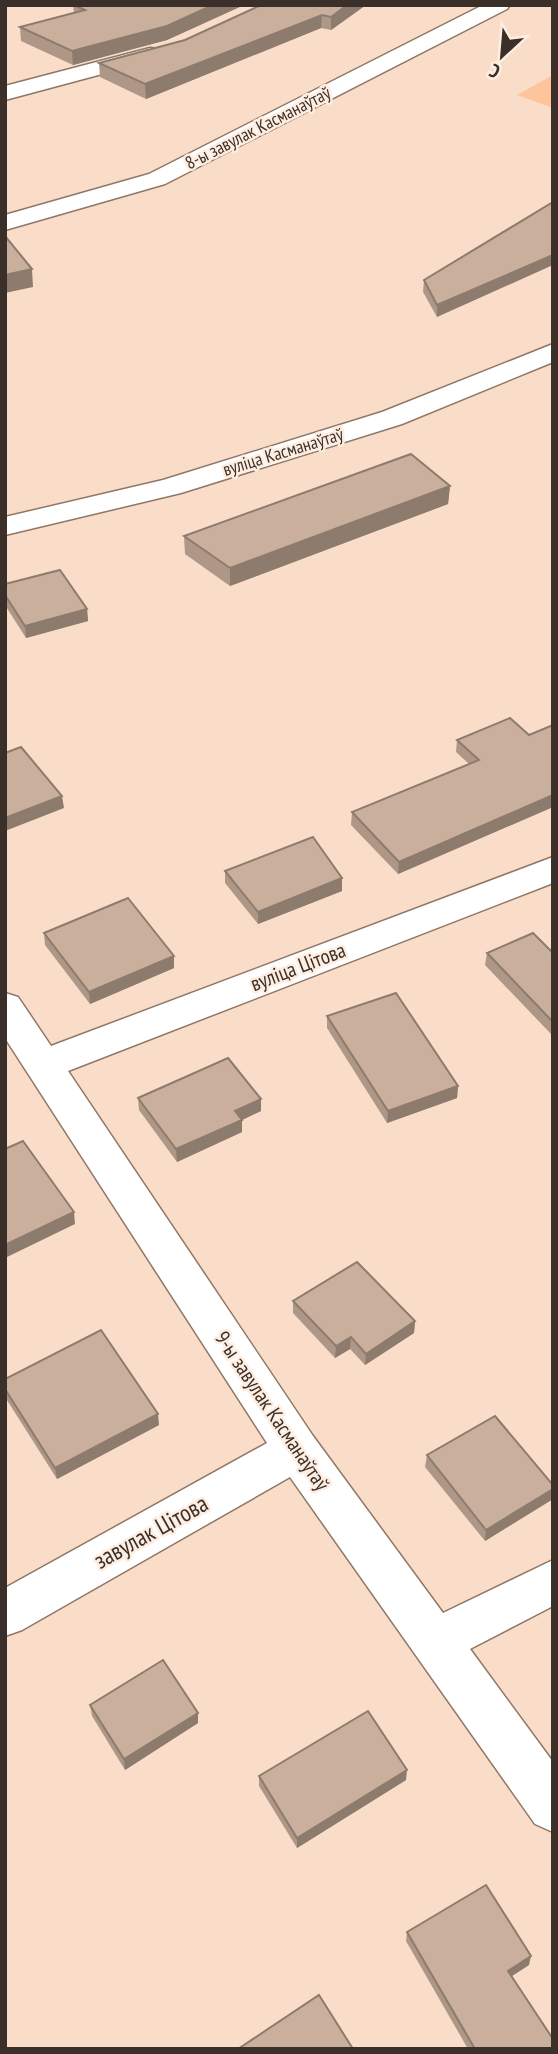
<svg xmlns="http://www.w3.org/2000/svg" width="558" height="2054" viewBox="0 0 558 2054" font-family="'PT Sans Narrow',sans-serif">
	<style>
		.green { fill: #fec59c }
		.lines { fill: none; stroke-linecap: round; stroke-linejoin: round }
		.minor-casing { stroke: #907765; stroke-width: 3 }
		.secondary-casing { stroke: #907765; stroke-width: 3 }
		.minor { fill: #fff; fill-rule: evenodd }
		.secondary { fill: #fff; fill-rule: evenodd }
		.wall { fill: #ae9786 }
		.shaded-wall { fill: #8d7b6d }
		.building { fill: #cab09c; stroke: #8d7b6d; stroke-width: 2 }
		.labels { text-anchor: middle; stroke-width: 5; stroke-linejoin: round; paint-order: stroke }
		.far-street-label { font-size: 18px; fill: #3b3029; stroke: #feede1 }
		.street-label { font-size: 21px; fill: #3b3029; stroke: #feede1 }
		.near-street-label { font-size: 24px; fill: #3b3029; stroke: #feede1 }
	</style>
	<rect width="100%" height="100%" fill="#f9ddc9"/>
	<path class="green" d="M553 75V108L517 95Z"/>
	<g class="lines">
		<defs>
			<path id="minor" d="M483 5H510L507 9 165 184 5 230V215L149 174Z
				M150 48 158 49 161 54 158 59 5 100V86Z
				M553 857V883L68 1071 313 1436 443 1613 553 1560V1606L470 1649 553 1762V1832L535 1824 290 1477 22 1630 5 1636V1588L267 1443 5 1038V993L18 997 51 1046Z"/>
			<path id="secondary" d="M553 344V362L402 424 181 493 5 535V517L163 480 382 412Z"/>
		</defs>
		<use href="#minor" class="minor-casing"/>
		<use href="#secondary" class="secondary-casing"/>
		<use href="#minor" class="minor"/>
		<use href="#secondary" class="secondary"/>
	</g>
	<path class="wall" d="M73 5H244L167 40 73 65 21 41 20 27 74 13Z
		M366 5 331 30 321 28 146 99 100 77 99 63 185 40Z
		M553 202 437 317 423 292 424 280Z
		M450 486 448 504 230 586 185 554 184 536Z
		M5 584 87 609 88 621 26 638 5 605Z
		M553 725V807L398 874 351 825 352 812 469 764 456 752 457 740 529 735Z
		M225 871 342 891 258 924 225 883Z
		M44 933 174 968 90 1004 45 945Z
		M487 953H553V1034H551L485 965Z
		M327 1016 458 1086 457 1098 387 1123 327 1028Z
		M138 1098 261 1099V1111L242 1120V1132L177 1162 139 1110Z
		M293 1301 415 1321 414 1333 365 1365 350 1349 335 1358 293 1313Z
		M5 1379 159 1425 57 1479 5 1397Z
		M427 1455 553 1485V1499L485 1541 425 1467Z
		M90 1705 198 1723 125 1770 92 1716Z
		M259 1776 406 1780 297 1848 259 1786Z
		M407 1932 529 1965 511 1976 553 2049H468L406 1941Z"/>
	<path class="shaded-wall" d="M213 5H244L167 40 73 65 72 51Z
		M347 5H366L331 30V17Z
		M322 15 321 28 146 99 145 84Z
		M553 255V265L437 317V305Z
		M32 269 33 287 5 293V275Z
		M450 486 448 504 230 586V568Z
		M87 609 88 621 26 638 25 626Z
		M553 795V807L398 874 399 862Z
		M62 796 64 808 5 831V818Z
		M342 878V891L258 924V912Z
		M174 956V968L90 1004 89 992Z
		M458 1086 457 1098 387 1123 388 1111Z
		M261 1099V1111L242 1120V1132L177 1162 176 1149 235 1111Z
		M74 1212 75 1224 5 1258V1245Z
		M415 1321 414 1333 365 1365 366 1354Z
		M351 1337 350 1349 335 1358 336 1346Z
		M158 1414 159 1425 57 1479 55 1468Z
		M553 1489V1499L485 1541 486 1530Z
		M198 1713V1723L125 1770 124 1759Z
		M407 1770 406 1780 297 1848V1838Z
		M531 1956 529 1965 506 1980 508 1971Z"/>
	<path class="building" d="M74 5H213L167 26 72 51 20 27 85 10Z
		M261 5H347L331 17 322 15 145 84 99 63 185 40Z
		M553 202V255L437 305 424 280Z
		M5 236 32 269 5 275Z
		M411 454 450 486 230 568 184 536Z
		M60 570 87 609 25 626 5 595V584Z
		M510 718 529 735 553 725V795L399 862 352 812 479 760 457 740Z
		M21 747 62 796 5 818V753Z
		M313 837 342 878 258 912 225 871Z
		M128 898 174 956 89 992 44 933Z
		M533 933 553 953V1022L487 953Z
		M396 993 458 1086 388 1111 327 1016Z
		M228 1058 261 1099 235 1111 242 1120 176 1149 138 1098Z
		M23 1141 74 1212 5 1245V1149Z
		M357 1262 415 1321 366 1354 351 1337 336 1346 293 1301Z
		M101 1330 158 1414 55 1468 5 1389V1379Z
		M495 1416 553 1485V1489L486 1530 427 1455Z
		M163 1660 198 1713 124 1759 90 1705Z
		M368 1711 407 1770 297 1838 259 1776Z
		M486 1885 531 1956 508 1971 553 2039V2049H475L407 1932Z
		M319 1995 353 2049H238Z"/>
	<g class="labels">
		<g class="far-street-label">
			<text transform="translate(258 128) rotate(-27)" y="6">8-ы завулак Касманаўтаў</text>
			<text transform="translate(283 452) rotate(-17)" y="6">вуліца Касманаўтаў</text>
		</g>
		<g class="street-label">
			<text transform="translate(298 967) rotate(-21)" y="7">вуліца Цітова</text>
			<text transform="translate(272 1411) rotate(56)" y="7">9-ы завулак Касманаўтаў</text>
		</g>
		<g class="near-street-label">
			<text transform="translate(151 1532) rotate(-29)" y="8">завулак Цітова</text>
		</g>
	</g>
	<rect width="558" height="2054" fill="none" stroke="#3b3029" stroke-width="14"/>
	<g transform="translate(502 56) rotate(206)" stroke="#feede1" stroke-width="5" paint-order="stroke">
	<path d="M0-5L12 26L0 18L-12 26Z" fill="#3b3029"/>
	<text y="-10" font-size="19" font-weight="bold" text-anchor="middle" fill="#3b3029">С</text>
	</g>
</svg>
